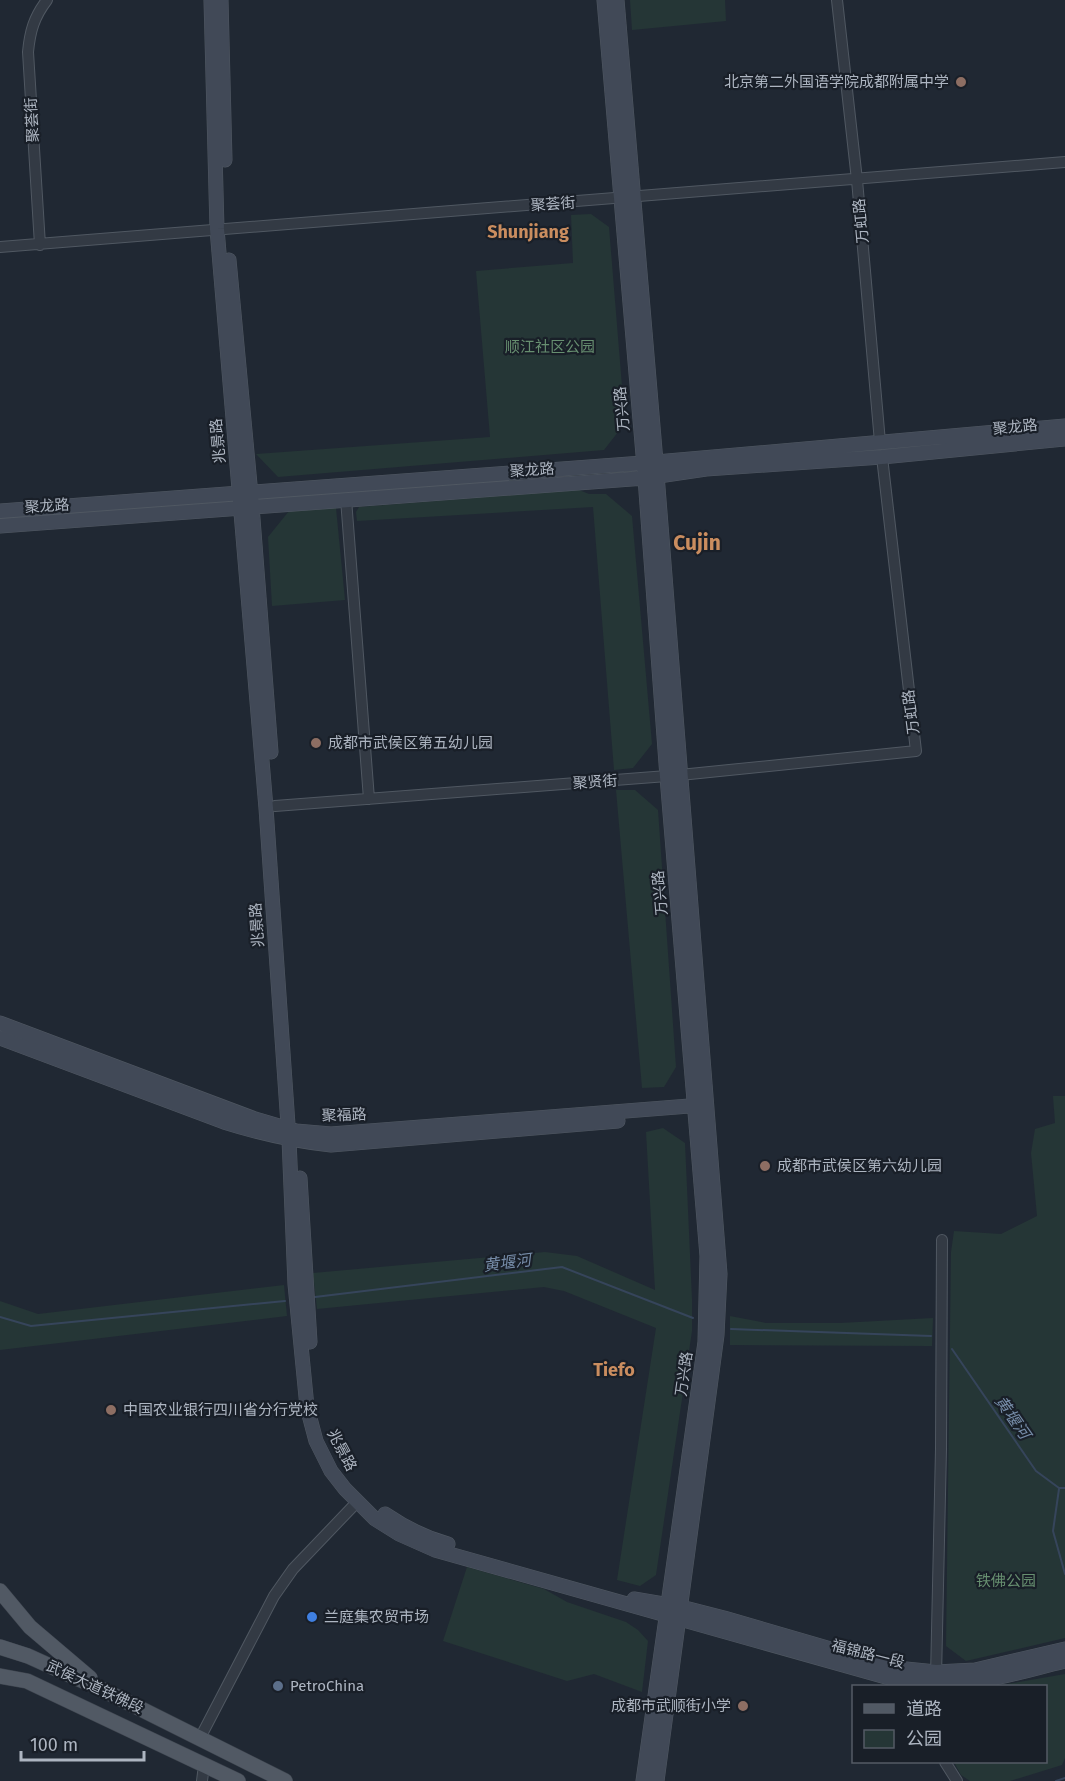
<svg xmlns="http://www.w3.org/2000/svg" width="1065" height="1781" viewBox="0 0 1065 1781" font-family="'Fira Sans','Noto Sans SC',sans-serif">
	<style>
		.green { fill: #253636 }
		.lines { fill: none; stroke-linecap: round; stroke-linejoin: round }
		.stream { stroke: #36455b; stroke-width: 2 }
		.street-casing { stroke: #505862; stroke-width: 12 }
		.secondary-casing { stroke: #505862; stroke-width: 15 }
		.primary-casing { stroke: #3c434d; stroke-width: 16 }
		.street { stroke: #333a44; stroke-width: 10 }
		.secondary { stroke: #414957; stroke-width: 14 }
		.primary { stroke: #515964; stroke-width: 15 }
		.education-dot { fill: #8d6e63; stroke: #191f28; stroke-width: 2 }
		.shop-dot { fill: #3f7fe0; stroke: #191f28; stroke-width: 2 }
		.service-dot { fill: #5c6f8a; stroke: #191f28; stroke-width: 2 }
		.labels { text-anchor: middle; stroke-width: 4.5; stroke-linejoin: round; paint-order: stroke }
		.poi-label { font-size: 15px; fill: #adb5c1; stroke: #191f28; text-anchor: start }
		.street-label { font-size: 15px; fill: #adb5c1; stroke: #191f28 }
		.park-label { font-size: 15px; fill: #678f70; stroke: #191f28 }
		.water-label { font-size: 16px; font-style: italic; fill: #768ca8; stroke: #191f28 }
		.quarter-label { font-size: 18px; font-weight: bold; fill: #ca8d5f; stroke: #191f28 }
		.district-label { font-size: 21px; font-weight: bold; fill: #ca8d5f; stroke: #191f28 }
	</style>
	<rect width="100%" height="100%" fill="#202833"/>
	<path class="green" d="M630 0H725L726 21 632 30Z
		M591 214 609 227 625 423 604 450 278 477 256 454 490 437 476 271 573 263 571 215Z
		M579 490 589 494H606L632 516 652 744 633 768 614 770 593 507 357 521 356 512 359 507Z
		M336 508 345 600 272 606 268 537 289 511Z
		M616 790H635L658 810 676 1067 664 1087 642 1088Z
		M1053 1096H1065V1638L966 1661 946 1646 951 1252 954 1231 1001 1234 1037 1216 1031 1153 1035 1129 1055 1123Z
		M663 1128 685 1143 692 1299V1331L656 1575 640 1586 617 1580 656 1328 564 1291 544 1287 317 1309 313 1273 545 1252 577 1256 655 1290 646 1132Z
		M284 1285 287 1316 0 1350V1301L38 1314Z
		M730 1316 766 1323H840L933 1318 932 1346 730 1345Z
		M467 1567 544 1589 567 1602 626 1622 638 1630 648 1641 642 1692 594 1674 567 1681 443 1641Z
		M1065 1674V1758L1062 1765 1010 1781H970L961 1775 954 1762H1046V1686H996Z"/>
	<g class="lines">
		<path class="stream" d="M315 1297 562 1267 693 1318
			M0 1317 31 1326 285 1301
			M731 1329 931 1336
			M952 1349 1036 1471 1059 1488H1065
			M1059 1489 1053 1531 1065 1574
			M1056 1781 1065 1778"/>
		<defs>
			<path id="street" d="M837 0 857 180 880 442
				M40 245 28 52C30 31 34 17 47 0
				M0 247 1065 162
				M346 499 369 799
				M275 806 680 775 916 751 882 457
				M936 1677 941 1449 942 1240
				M200 1738 274 1596 293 1569 358 1501
				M945 1762 957 1781
				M202 1781 204 1765"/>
			<path id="secondary" d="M211 0 217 229 266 808 289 1139 295 1284 307 1407 316 1441 331 1471 345 1489 375 1519 399 1534 435 1550 893 1679C907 1681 921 1684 935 1684 979 1686 1023 1671 1065 1661
				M221 0 225 160
				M604 0 645 478 667 777 707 1256 705 1342 643 1781
				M617 0 656 462 720 1274 717 1335 657 1781
				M229 260 252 506 271 752
				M0 511 656 462 1065 426
				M0 526 645 478 706 469 882 457 1065 439
				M0 1023 255 1119 296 1131 331 1134 702 1105
				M0 1038 224 1122C259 1133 294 1141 331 1145L618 1121
				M300 1178 310 1342
				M385 1514C404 1527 426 1538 448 1544
				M634 1599 681 1607 724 1618 896 1668 936 1672 975 1670 1065 1649"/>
			<path id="primary" d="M0 1591 30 1627 90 1678
				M0 1647 28 1656 103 1690 285 1781
				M0 1676 27 1681 238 1781"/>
		</defs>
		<use href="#street" class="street-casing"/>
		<use href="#secondary" class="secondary-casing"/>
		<use href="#primary" class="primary-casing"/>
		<use href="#street" class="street"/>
		<use href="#secondary" class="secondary"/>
		<use href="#primary" class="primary"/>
	</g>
	<g class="education-dot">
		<circle cx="961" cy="82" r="6"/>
		<circle cx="316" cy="743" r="6"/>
		<circle cx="765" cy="1166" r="6"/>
		<circle cx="111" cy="1410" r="6"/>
		<circle cx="743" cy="1706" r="6"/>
	</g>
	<circle class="shop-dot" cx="312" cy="1617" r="6"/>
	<circle class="service-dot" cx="278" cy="1686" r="6"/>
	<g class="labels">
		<g class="poi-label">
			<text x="949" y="87" text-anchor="end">北京第二外国语学院成都附属中学</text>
			<text x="328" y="748">成都市武侯区第五幼儿园</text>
			<text x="777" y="1171">成都市武侯区第六幼儿园</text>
			<text x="123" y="1415">中国农业银行四川省分行党校</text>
			<text x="324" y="1622">兰庭集农贸市场</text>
			<text x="290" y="1691">PetroChina</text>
			<text x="731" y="1711" text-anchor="end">成都市武顺街小学</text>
		</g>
		<g class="street-label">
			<text transform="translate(32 120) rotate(-93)" y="5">聚荟街</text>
			<text transform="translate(553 204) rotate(-4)" y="5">聚荟街</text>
			<text transform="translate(861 221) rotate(-95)" y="5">万虹路</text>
			<text transform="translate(622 409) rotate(-95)" y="5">万兴路</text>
			<text transform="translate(1015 427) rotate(-6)" y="5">聚龙路</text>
			<text transform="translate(218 441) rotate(-95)" y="5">兆景路</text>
			<text transform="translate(532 470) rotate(-4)" y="5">聚龙路</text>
			<text transform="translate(47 506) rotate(-4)" y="5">聚龙路</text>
			<text transform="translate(911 712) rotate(-97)" y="5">万虹路</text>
			<text transform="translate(595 782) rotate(-4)" y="5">聚贤街</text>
			<text transform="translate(660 893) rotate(-95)" y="5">万兴路</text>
			<text transform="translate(257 925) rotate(-94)" y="5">兆景路</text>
			<text transform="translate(344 1115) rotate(-2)" y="5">聚福路</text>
			<text transform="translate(684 1374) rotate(-82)" y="5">万兴路</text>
			<text transform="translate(342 1450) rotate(62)" y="5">兆景路</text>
			<text transform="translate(868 1654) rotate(14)" y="5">福锦路一段</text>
			<text transform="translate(95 1687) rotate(25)" y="5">武侯大道铁佛段</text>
		</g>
		<g class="park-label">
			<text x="550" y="352">顺江社区公园</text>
			<text x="1006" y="1586">铁佛公园</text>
		</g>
		<g class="water-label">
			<text transform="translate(507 1262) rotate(-7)" y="6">黄堰河</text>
			<text transform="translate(1013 1417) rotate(55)" y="6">黄堰河</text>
		</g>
		<g class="quarter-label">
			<text x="528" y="238">Shunjiang</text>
			<text x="614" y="1376">Tiefo</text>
		</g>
		<g class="district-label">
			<text x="697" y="550">Cujin</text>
		</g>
	</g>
	<rect x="852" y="1685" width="195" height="78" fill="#191f28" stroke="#545b65" stroke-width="1.5"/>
	<rect x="864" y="1704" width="30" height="9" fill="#515964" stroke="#545b65" stroke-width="1.5"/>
	<text x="906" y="1715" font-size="18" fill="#adb5c1">道路</text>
	<rect x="864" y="1730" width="30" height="18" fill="#253636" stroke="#545b65" stroke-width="1.5"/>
	<text x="906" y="1745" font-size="18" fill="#adb5c1">公园</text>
	<path d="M21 1751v9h123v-9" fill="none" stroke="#adb5c1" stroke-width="3"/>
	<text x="30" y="1751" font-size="18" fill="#adb5c1" stroke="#191f28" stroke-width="4.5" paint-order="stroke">100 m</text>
</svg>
